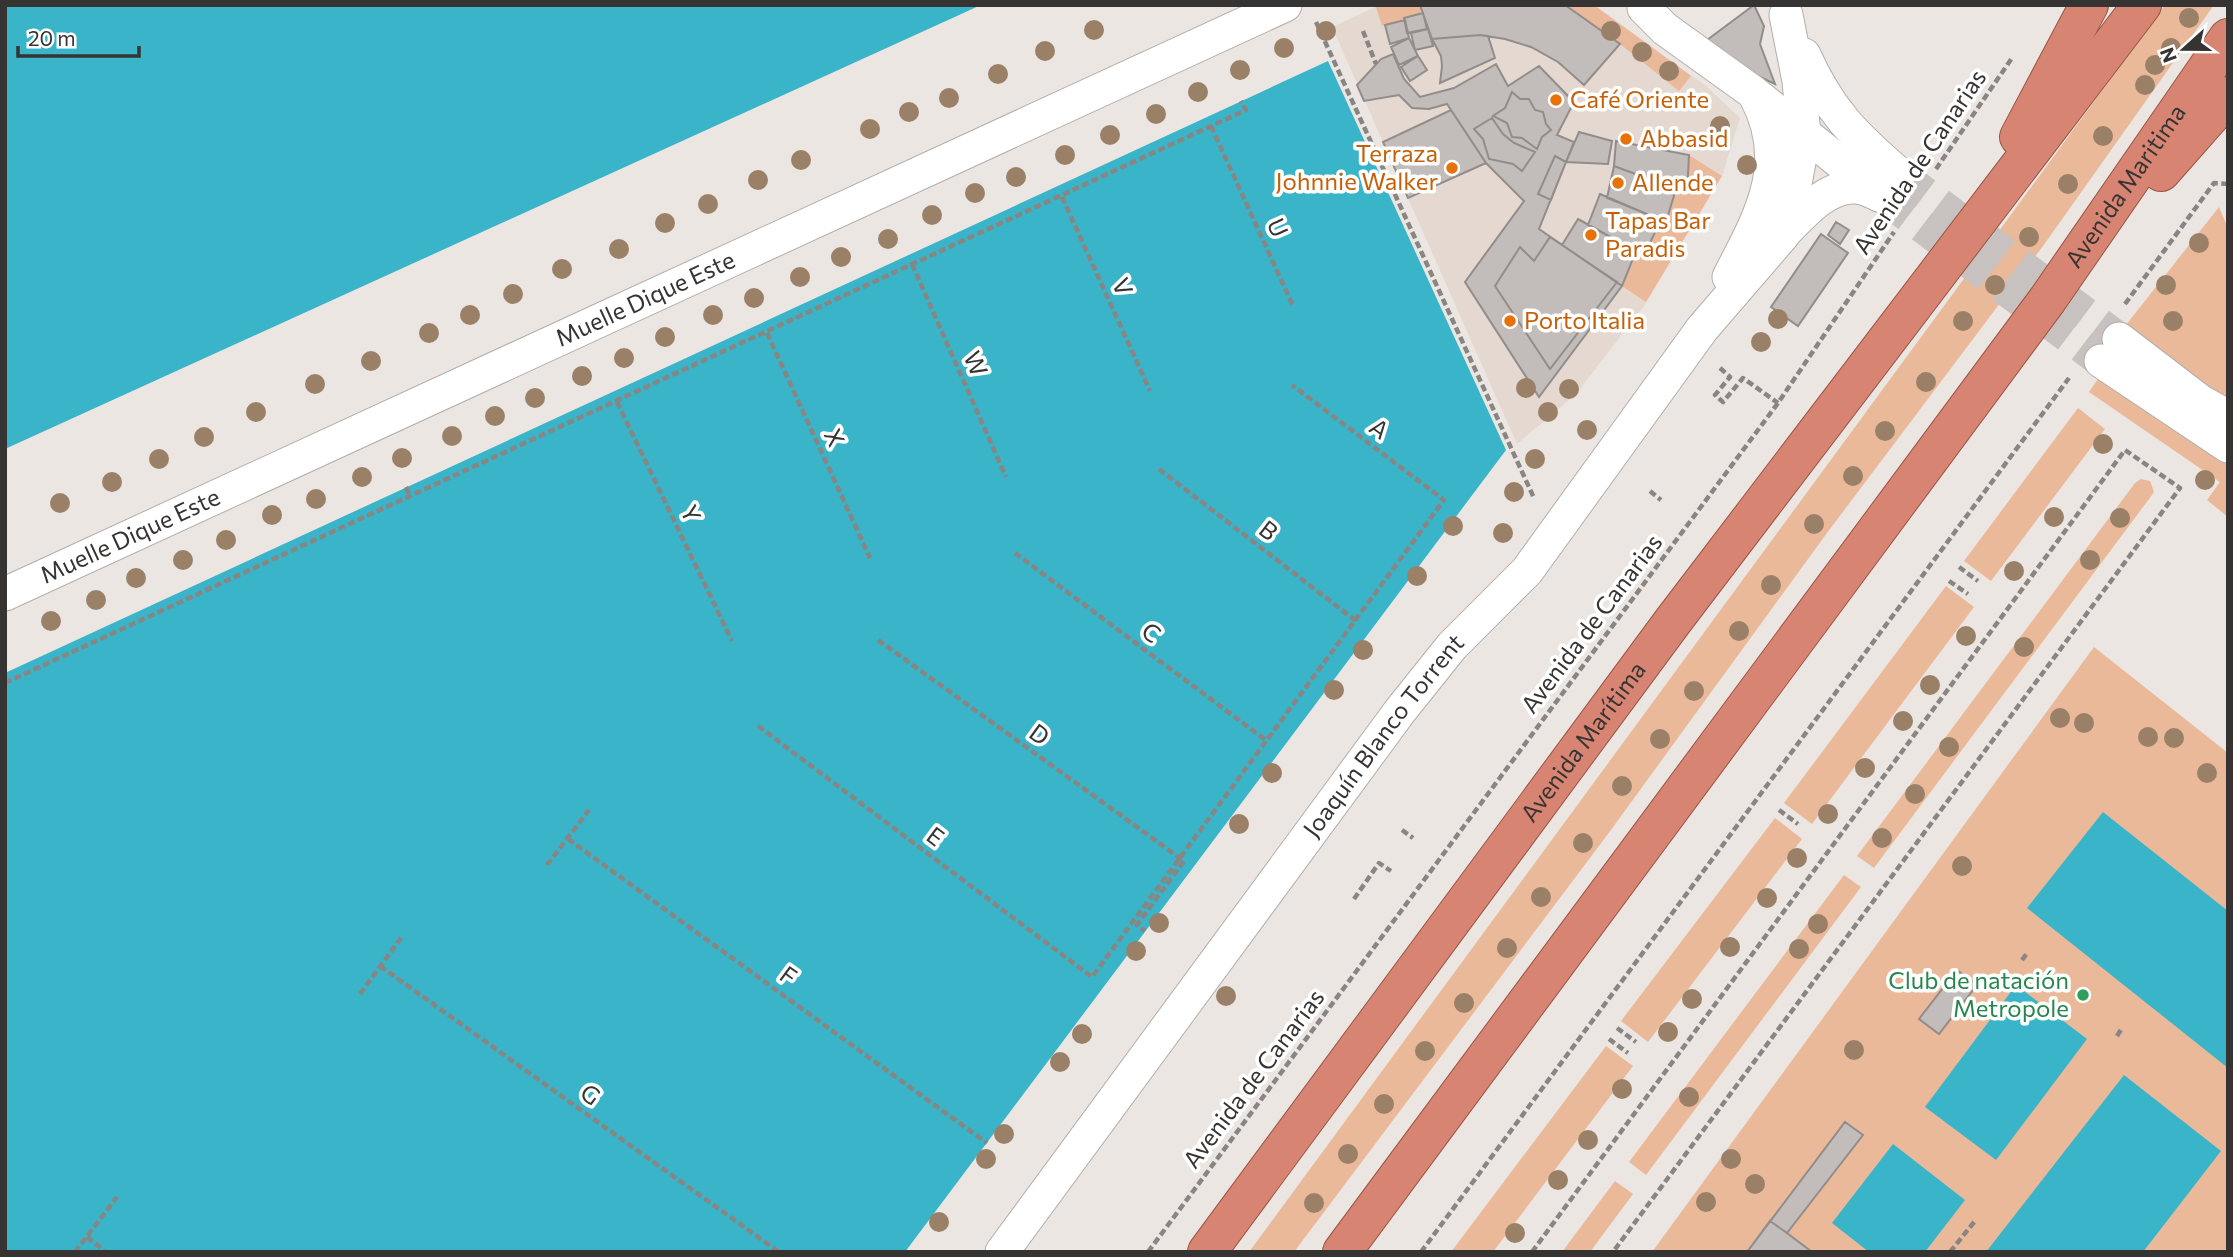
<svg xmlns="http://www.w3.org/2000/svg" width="2233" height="1257" viewBox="0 0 2233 1257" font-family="Commissioner,sans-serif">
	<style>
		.built { fill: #e4d8d0 }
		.green { fill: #eab99a }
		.water { fill: #39b4c8 }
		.building { fill: #c2bdba; stroke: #928d8a; stroke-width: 2 }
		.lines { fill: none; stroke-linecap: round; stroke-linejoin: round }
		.minor-tunnel { stroke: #c7c2bf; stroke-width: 33; stroke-dasharray: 33 17; stroke-linecap: butt }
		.minor-casing { stroke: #b3aeab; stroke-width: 35 }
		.trunk-casing { stroke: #995445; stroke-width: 40 }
		.path { stroke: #888582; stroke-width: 4.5; stroke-dasharray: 7 3.5; stroke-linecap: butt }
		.minor { stroke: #fff; stroke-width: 33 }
		.trunk { stroke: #d88472; stroke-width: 38 }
		.tree { fill: #9b8068 }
		.food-dot { fill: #e8710a; stroke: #fff; stroke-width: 2.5 }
		.leisure-dot { fill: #2e9e5b; stroke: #fff; stroke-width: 2.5 }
		.labels { text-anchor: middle; stroke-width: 7; stroke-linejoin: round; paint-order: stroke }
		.food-label { font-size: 24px; fill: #c56008; stroke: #fff; text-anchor: start }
		.street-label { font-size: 24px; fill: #363433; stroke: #fff }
		.leisure-label { font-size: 24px; fill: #27864d; stroke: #fff; text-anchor: end }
	</style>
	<rect width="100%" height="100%" fill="#ebe6e2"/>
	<path class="built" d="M1380 5H1594L1706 86 1740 118 1722 176 1644 306 1576 394 1517 444 1332 27Z"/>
	<path class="green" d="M1380 5H1421L1423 13 1382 26 1376 7Z
		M1565 5H1594L1691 76 1679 91 1620 44Z
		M2165 5H2214L2043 246 1827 533 1608 834 1294 1252H1249Z
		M1689 155 1722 176 1646 302 1622 286 1636 251 1645 255 1661 220 1667 222 1676 189 1687 192Z
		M2219 207 2228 228V406L2122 330Z
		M2100 376 2162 421 2228 464V517L2207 500 2220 482 2089 392Z
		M2078 408 2105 429 1991 581 1964 561Z
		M2141 479 2150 481 2154 492 2152 495 1874 868 1857 856 2135 483Z
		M1946 586 1974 607 1812 824 1784 803Z
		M2094 647 2228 753V1252H1652Z
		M1775 818 1802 839 1648 1042 1621 1021Z
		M1844 875 1861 887 1646 1175 1629 1162Z
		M1606 1046 1633 1066 1493 1252H1451Z
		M1615 1181 1633 1194 1590 1252H1562Z"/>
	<path class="water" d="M5 5H981L5 449Z
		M1328 61 1506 450 905 1252H5V673Z
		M2103 812 2228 911V1068L2027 908Z
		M2016 985 2087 1039 1996 1160 1925 1107Z
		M2124 1075 2221 1151 2143 1252H1986Z
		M1893 1144 1965 1200 1925 1252H1869L1832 1223Z"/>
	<path class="building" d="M1420 5H1565L1620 44 1584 85 1558 62 1531 47 1505 39 1480 35 1432 39Z
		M1754 5 1764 26 1760 44 1775 84 1745 70 1707 40Z
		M1423 13 1427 29 1407 33 1404 18Z
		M1405 20 1409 38 1390 44 1385 25Z
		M1428 29 1433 46 1415 50 1411 33Z
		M1480 35 1488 36 1495 58 1440 83 1442 66 1441 56 1432 39Z
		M1409 38 1418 56 1399 65 1391 47Z
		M1393 54 1404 79 1420 97 1454 88 1496 64 1508 86 1539 66 1574 102 1557 135 1574 142 1539 229 1622 286 1539 397 1465 282 1524 201 1486 163 1447 104 1429 109 1412 108 1399 95 1364 101 1357 85 1381 59Z
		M1418 56 1427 70 1410 81 1401 67Z
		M1512 92 1520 99H1529L1535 110 1543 112 1546 124 1551 130 1542 137 1537 149 1522 138 1512 137 1507 123 1493 116 1505 108Z
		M1451 110 1486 163 1408 198 1383 142Z
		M1492 118 1503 134 1514 143 1535 152 1522 171 1513 164 1489 159 1483 139 1474 129Z
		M1579 132 1612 141 1608 164 1566 162Z
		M1616 141 1689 155 1687 193 1614 166Z
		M1555 156 1566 162 1551 200 1538 194Z
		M1614 166 1676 189 1666 222 1607 198Z
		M1600 194 1661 220 1644 255 1588 225Z
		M1578 219 1636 251 1622 286 1562 245Z
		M1836 222 1849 230 1840 244 1828 235Z
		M1821 234 1848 253 1798 326 1771 307Z
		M1550 237 1617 282 1550 369 1495 286 1520 247 1534 261Z
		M1957 970 1977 985 1939 1034 1919 1019Z
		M1845 1122 1863 1135 1787 1233 1812 1252H1747Z
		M1770 1221 1787 1233 1812 1252H1747Z"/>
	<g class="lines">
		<path class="minor-tunnel" d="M1899 174 2119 339
			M1882 196 2101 361"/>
		<defs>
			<g id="minor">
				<path d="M1644 8 1665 29 1754 93 1882 196"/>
				<path d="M1804 55C1829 111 1854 135 1899 174"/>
				<path d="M1783 234C1802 215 1824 188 1852 187 1862 186 1871 191 1879 195"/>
				<path d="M1729 277C1761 215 1792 163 1755 95"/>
				<path d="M2119 339 2200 401 2228 417"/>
				<path d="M2101 361 2228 446"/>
				<path id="s1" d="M5 594 1285 5"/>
				<path id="s2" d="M1002 1252 1400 711 1452 646 1527 571 1702 329 1783 235 1790 211 1804 135 1799 81 1786 15"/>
			</g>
			<g id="trunk">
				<path d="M2019 137 2089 5"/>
				<path d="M2161 172 2228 96"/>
				<path id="s3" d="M1207 1252 1673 621 2142 5"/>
				<path id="s4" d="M1342 1252 2048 299 2228 38"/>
			</g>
		</defs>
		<use href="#minor" class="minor-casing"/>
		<use href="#trunk" class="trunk-casing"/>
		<path class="path" d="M1316 22 1534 498
			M1363 31 1376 64
			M1211 126 1293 306
			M1936 169 2012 58
			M1062 197 1150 391
			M912 264 1006 477
			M2125 304 2214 183 2228 184
			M767 333 870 558
			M1720 368 1730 377 1715 395 1723 402 1743 378 1778 403
			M617 402 732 641
			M1159 469 1356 621
			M406 487 410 496
			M1650 491 1661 500
			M1015 553 1267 741
			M1959 567 1978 581
			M1949 581 1968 594
			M878 640 1184 861 1137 925 1145 931
			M5 683 1246 110 1241 101
			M758 726 1092 977 1444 500 1292 385
			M1779 810 1798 824
			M1402 830 1413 838
			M568 839 987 1143
			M547 865 589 810
			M1354 899 1379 863 1391 871
			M2022 960 2028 952
			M380 966 779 1252
			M360 994 401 938
			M1617 1028 1636 1042
			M2117 1036 2122 1028
			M1609 1039 1628 1053
			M87 1237 106 1252
			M75 1252 117 1197
			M1148 1252 1778 403 1894 232
			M1421 1252 2069 378
			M1532 1252 2125 450 2180 488 1613 1252
			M1950 1252 1975 1221"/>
		<use href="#minor" class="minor"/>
		<use href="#trunk" class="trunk"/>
	</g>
	<g class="tree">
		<circle cx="2189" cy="18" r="10"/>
		<circle cx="1094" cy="30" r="10"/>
		<circle cx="1326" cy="31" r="10"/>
		<circle cx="1611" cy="31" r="10"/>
		<circle cx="1284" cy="48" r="10"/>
		<circle cx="2171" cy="48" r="10"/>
		<circle cx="1045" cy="51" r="10"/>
		<circle cx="1642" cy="52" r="10"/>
		<circle cx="2155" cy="65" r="10"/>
		<circle cx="1240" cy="70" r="10"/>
		<circle cx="1669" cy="71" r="10"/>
		<circle cx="998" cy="74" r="10"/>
		<circle cx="2145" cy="85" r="10"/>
		<circle cx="1198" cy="92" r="10"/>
		<circle cx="949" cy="98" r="10"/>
		<circle cx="909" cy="112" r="10"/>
		<circle cx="1156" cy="114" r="10"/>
		<circle cx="1720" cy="126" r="10"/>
		<circle cx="870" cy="129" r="10"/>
		<circle cx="1110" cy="135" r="10"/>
		<circle cx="2103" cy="136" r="10"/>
		<circle cx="1065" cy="155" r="10"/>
		<circle cx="801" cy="160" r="10"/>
		<circle cx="1747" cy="165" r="10"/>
		<circle cx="1016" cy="177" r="10"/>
		<circle cx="758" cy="180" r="10"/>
		<circle cx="2068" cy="184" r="10"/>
		<circle cx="975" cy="193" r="10"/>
		<circle cx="708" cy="204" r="10"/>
		<circle cx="932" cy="215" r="10"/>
		<circle cx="665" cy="223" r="10"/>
		<circle cx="2029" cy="237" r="10"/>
		<circle cx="888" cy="239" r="10"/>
		<circle cx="2199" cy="243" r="10"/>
		<circle cx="619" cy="249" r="10"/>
		<circle cx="841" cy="257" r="10"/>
		<circle cx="562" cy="269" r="10"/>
		<circle cx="800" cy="277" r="10"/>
		<circle cx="1995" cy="285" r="10"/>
		<circle cx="2166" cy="285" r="10"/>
		<circle cx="513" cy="294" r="10"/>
		<circle cx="754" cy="298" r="10"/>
		<circle cx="470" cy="315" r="10"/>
		<circle cx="713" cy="315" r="10"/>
		<circle cx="1778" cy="319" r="10"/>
		<circle cx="1963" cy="321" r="10"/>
		<circle cx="2173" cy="321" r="10"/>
		<circle cx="429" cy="333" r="10"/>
		<circle cx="665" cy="337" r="10"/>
		<circle cx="1761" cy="342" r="10"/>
		<circle cx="624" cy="358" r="10"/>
		<circle cx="371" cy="361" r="10"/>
		<circle cx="582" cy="376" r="10"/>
		<circle cx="1926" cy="382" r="10"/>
		<circle cx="315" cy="384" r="10"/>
		<circle cx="1526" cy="388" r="10"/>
		<circle cx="1569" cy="389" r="10"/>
		<circle cx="535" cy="398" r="10"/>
		<circle cx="256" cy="412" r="10"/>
		<circle cx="1548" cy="412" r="10"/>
		<circle cx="495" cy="416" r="10"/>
		<circle cx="1587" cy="430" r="10"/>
		<circle cx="1885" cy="431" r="10"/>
		<circle cx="452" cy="436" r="10"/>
		<circle cx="204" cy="437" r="10"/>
		<circle cx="2103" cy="444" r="10"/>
		<circle cx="402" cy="458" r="10"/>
		<circle cx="159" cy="459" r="10"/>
		<circle cx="1535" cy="459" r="10"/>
		<circle cx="1853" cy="476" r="10"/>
		<circle cx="362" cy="477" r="10"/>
		<circle cx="2205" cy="480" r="10"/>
		<circle cx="112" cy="482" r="10"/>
		<circle cx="1514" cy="492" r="10"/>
		<circle cx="316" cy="499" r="10"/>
		<circle cx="60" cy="503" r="10"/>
		<circle cx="272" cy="515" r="10"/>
		<circle cx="2054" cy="517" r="10"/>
		<circle cx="2120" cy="518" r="10"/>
		<circle cx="1814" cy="524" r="10"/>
		<circle cx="1453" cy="526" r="10"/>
		<circle cx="1503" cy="533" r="10"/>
		<circle cx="226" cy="540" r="10"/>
		<circle cx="183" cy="560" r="10"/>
		<circle cx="2090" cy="560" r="10"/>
		<circle cx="2014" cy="571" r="10"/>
		<circle cx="1417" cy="576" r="10"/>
		<circle cx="136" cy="578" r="10"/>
		<circle cx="1771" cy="585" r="10"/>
		<circle cx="96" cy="600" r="10"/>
		<circle cx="51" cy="621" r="10"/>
		<circle cx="1739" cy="631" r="10"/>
		<circle cx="1966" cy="636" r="10"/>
		<circle cx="2024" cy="647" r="10"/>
		<circle cx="1363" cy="650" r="10"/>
		<circle cx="1930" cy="685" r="10"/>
		<circle cx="1334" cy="690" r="10"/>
		<circle cx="1694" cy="691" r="10"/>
		<circle cx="2060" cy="718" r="10"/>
		<circle cx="1903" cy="721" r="10"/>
		<circle cx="2084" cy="723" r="10"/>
		<circle cx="2148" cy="737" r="10"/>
		<circle cx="2174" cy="738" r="10"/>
		<circle cx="1660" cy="739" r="10"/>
		<circle cx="1949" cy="747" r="10"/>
		<circle cx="1865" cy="768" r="10"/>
		<circle cx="1272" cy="773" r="10"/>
		<circle cx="2207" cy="773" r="10"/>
		<circle cx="1622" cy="786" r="10"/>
		<circle cx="1915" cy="794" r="10"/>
		<circle cx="1828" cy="814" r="10"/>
		<circle cx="1239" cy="824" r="10"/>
		<circle cx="1882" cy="838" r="10"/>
		<circle cx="1583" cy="843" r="10"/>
		<circle cx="1797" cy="858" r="10"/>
		<circle cx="1962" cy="866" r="10"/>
		<circle cx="1541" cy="897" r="10"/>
		<circle cx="1767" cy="898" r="10"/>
		<circle cx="1159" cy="923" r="10"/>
		<circle cx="1818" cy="924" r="10"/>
		<circle cx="1730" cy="947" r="10"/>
		<circle cx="1507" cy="948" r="10"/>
		<circle cx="1799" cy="949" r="10"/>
		<circle cx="1136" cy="951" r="10"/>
		<circle cx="1226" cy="996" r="10"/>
		<circle cx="1692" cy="999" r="10"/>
		<circle cx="1464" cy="1003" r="10"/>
		<circle cx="1668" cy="1032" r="10"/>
		<circle cx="1082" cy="1034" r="10"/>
		<circle cx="1854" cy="1050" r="10"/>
		<circle cx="1425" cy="1051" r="10"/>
		<circle cx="1060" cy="1062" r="10"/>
		<circle cx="1622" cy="1089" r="10"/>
		<circle cx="1689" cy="1097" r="10"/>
		<circle cx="1384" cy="1104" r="10"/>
		<circle cx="1004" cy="1134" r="10"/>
		<circle cx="1588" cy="1140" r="10"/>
		<circle cx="1348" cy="1154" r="10"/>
		<circle cx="986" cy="1159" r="10"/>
		<circle cx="1731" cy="1159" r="10"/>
		<circle cx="1558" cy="1180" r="10"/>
		<circle cx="1755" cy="1184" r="10"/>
		<circle cx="1706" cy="1202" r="10"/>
		<circle cx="1314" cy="1203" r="10"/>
		<circle cx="939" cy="1222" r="10"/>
		<circle cx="1515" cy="1233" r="10"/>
	</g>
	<g class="food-dot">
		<circle cx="1556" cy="100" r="7"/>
		<circle cx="1626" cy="139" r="7"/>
		<circle cx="1452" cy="168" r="7"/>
		<circle cx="1618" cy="183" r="7"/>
		<circle cx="1591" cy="235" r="7"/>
		<circle cx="1510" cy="321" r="7"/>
	</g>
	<circle class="leisure-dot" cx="2083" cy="995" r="7"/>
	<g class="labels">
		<g class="food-label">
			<text x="1570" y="108">Café Oriente</text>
			<text x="1640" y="147">Abbasid</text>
			<text x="1438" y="162" text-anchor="end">Terraza<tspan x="1438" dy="28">Johnnie Walker</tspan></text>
			<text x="1632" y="191">Allende</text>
			<text x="1605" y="229">Tapas Bar<tspan x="1605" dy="28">Paradis</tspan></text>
			<text x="1524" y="329">Porto Italia</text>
		</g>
		<g class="street-label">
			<text transform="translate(1920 162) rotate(-56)" y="8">Avenida de Canarias</text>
			<text dy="8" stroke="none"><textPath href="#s4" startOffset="1323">Avenida Maritima</textPath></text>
			<text transform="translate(1277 228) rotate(66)" y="8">U</text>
			<text transform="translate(1122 287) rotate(66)" y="8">V</text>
			<text dy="8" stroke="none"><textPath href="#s1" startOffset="705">Muelle Dique Este</textPath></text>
			<text transform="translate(975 364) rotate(66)" y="8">W</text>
			<text transform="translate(1379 429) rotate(37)" y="8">A</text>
			<text transform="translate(834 438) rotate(65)" y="8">X</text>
			<text transform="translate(690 514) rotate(64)" y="8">Y</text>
			<text transform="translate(1268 531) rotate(38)" y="8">B</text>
			<text dy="8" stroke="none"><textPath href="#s1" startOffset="138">Muelle Dique Este</textPath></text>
			<text transform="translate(1592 624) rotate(-53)" y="8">Avenida de Canarias</text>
			<text transform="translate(1151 633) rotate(37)" y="8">C</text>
			<text transform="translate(1039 735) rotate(36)" y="8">D</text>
			<text dy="8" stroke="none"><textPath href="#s2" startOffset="642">Joaquín Blanco Torrent</textPath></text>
			<text dy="8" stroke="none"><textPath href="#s3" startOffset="634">Avenida Marítima</textPath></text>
			<text transform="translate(935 837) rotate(37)" y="8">E</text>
			<text transform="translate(788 976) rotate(36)" y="8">F</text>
			<text transform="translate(1254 1079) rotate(-53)" y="8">Avenida de Canarias</text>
			<text transform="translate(590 1095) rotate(36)" y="8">G</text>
		</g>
		<g class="leisure-label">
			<text x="2069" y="989">Club de natación<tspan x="2069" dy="28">Metropole</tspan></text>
		</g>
	</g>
	<rect width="2233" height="1257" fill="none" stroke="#363433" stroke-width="14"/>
	<g transform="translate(2184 49) rotate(249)" stroke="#ffffff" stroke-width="5" paint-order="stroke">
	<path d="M0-5L12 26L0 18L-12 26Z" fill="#363433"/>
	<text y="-10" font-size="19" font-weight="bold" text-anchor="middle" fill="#363433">N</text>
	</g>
	<path d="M18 46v10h121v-10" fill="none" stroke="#363433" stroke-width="3.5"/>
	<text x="28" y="46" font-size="21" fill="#363433" stroke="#ffffff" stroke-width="5" paint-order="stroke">20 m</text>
</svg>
